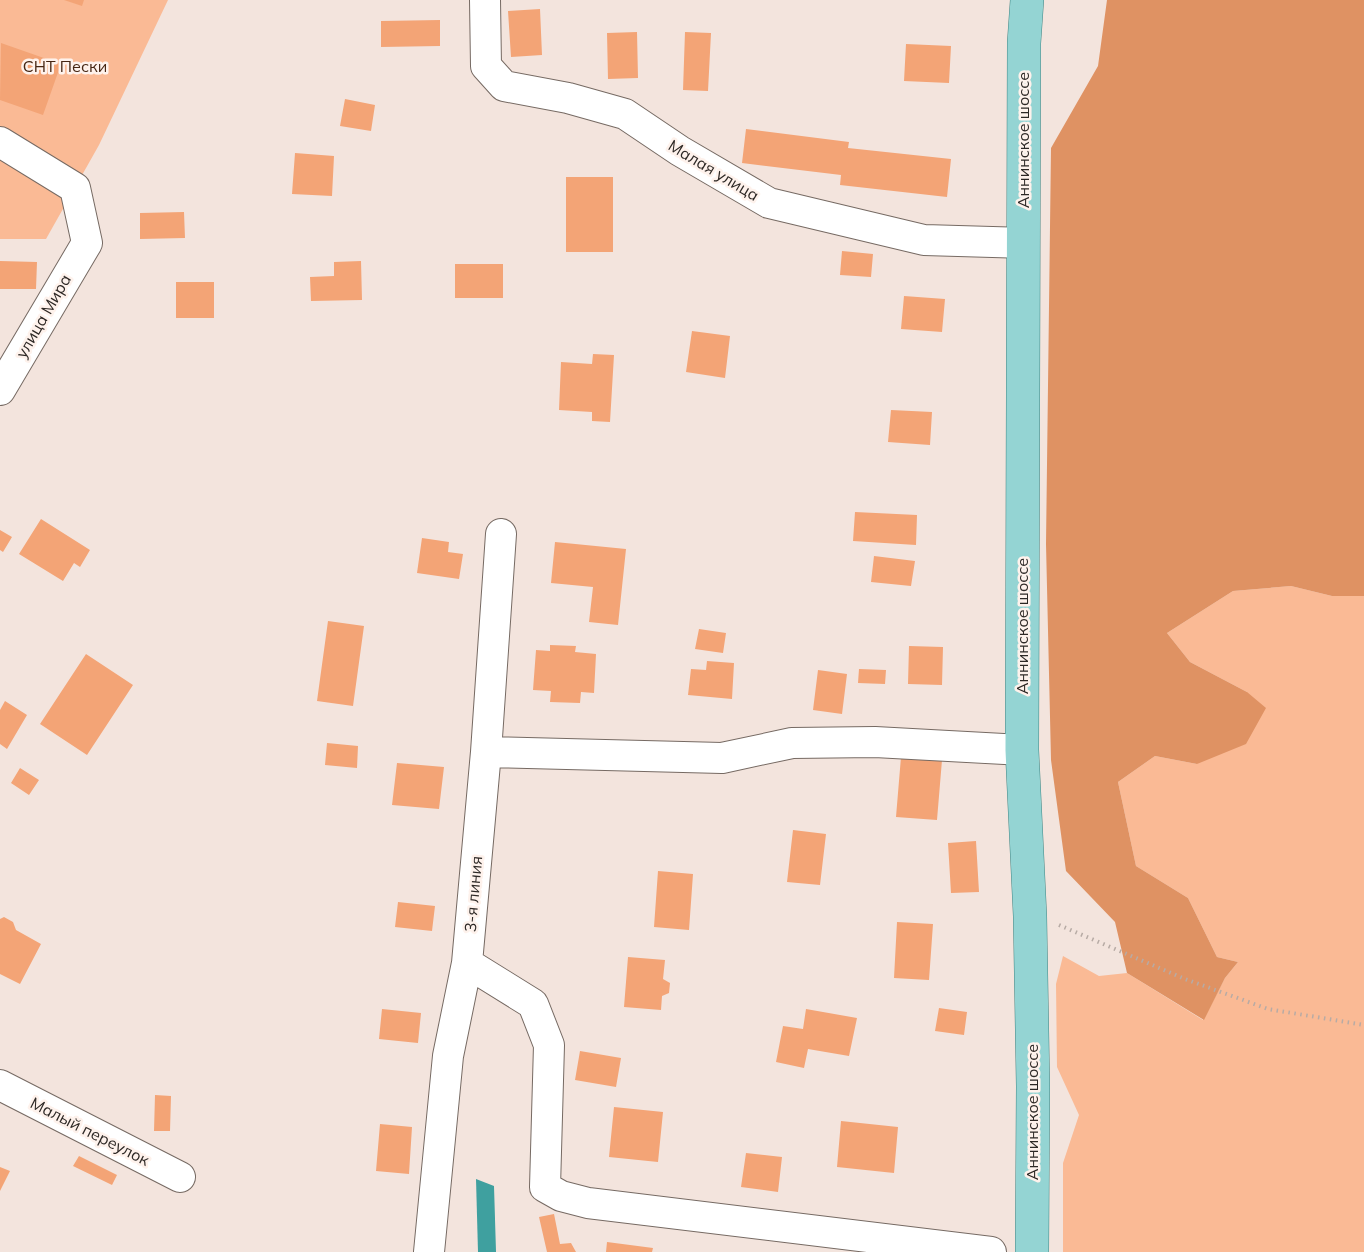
<svg xmlns="http://www.w3.org/2000/svg" width="1364" height="1252" viewBox="0 0 1364 1252" font-family="Mulish,sans-serif">
	<style>
		.green { fill: #faba95 }
		.forest { fill: #df9263 }
		.water { fill: #3fa09f }
		.building { fill: #f3a476 }
		.lines { fill: none; stroke-linecap: round; stroke-linejoin: round }
		.minor-casing { stroke: #766a63; stroke-width: 32 }
		.major-casing { stroke: #418583; stroke-width: 34 }
		.path { stroke: #b7aba5; stroke-width: 4; stroke-dasharray: 1.5 4.5; stroke-linecap: butt }
		.minor { stroke: #fff; stroke-width: 30 }
		.major { stroke: #94d4d3; stroke-width: 33 }
		.labels { text-anchor: middle; stroke-width: 5; stroke-linejoin: round; paint-order: stroke }
		.park-label { font-size: 16px; fill: #462613; stroke: #fef2ec }
		.street-label { font-size: 16px; fill: #2d2825; stroke: #fef2ec }
	</style>
	<rect width="100%" height="100%" fill="#f3e4dd"/>
	<path class="green" d="M0 0H168L99 145 46 239H0Z
		M1291 586 1332 596H1364V1252H1063V1163L1079 1115 1057 1067 1056 984 1063 956 1099 976 1127 973 1203 1020 1225 978 1238 962 1217 957 1188 898 1136 866 1118 782 1155 756 1197 764 1247 692 1190 662 1167 633 1233 591Z"/>
	<path class="forest" d="M1107 0H1364V596H1332L1291 586 1233 591 1167 633 1190 662 1247 692 1266 708 1246 744 1197 764 1155 756 1118 782 1136 866 1188 898 1217 957 1238 962 1225 978 1204 1020 1127 973 1115 922 1066 871 1051 760 1046 544 1051 148 1098 66Z"/>
	<path class="water" d="M476 1179 494 1186 496 1252H478Z"/>
	<path class="building" d="M64 0H84L82 6Z
		M540 9 542 55 511 57 508 11Z
		M440 20V46L381 47V21Z
		M637 32 638 78 608 79 607 33Z
		M685 32 711 33 708 91 683 90Z
		M1 43 61 64 43 115 0 100Z
		M906 44 951 46 949 83 904 81Z
		M345 99 375 105 371 131 340 126Z
		M746 129 849 142 848 148 951 159 947 197 840 185 841 175 742 163Z
		M295 153 334 156 332 196 292 194Z
		M566 177H613V252H566Z
		M184 212 185 238 140 239V213Z
		M842 251 873 254 871 277 840 275Z
		M0 261 37 262 36 289H0Z
		M361 261 362 300 311 301 310 277 334 276V262Z
		M455 264H503V298H455Z
		M176 282H214V318H176Z
		M904 296 945 299 942 332 901 329Z
		M692 331 730 336 725 378 686 372Z
		M593 354 614 355 610 422 592 421V412L559 410 561 362 592 364Z
		M891 410 932 412 930 445 888 442Z
		M855 512 917 515 916 545 853 541Z
		M41 519 90 550 80 567 74 563 63 581 19 554Z
		M0 530 12 537 3 552 0 550Z
		M422 538 449 542 448 552 463 554 459 579 417 573Z
		M555 542 626 549 618 625 589 622 593 587 551 583Z
		M874 556 915 561 911 586 871 582Z
		M328 621 364 626 353 706 317 701Z
		M699 629 726 633 723 653 695 649Z
		M550 645 576 646 575 652 596 654 594 693 581 692 580 703 550 702 551 691 533 690 536 650 550 651Z
		M909 646 943 647 942 685 908 684Z
		M86 654 133 685 87 755 40 724Z
		M707 661 734 663 732 699 688 695 691 669 706 670Z
		M859 669 886 670 885 684 858 683Z
		M818 670 847 674 842 714 813 710Z
		M5 701 27 715 7 749 0 744V710Z
		M327 743 358 746 357 768 325 765Z
		M901 757 942 760 937 820 896 817Z
		M397 763 444 767 439 809 392 805Z
		M20 768 39 780 29 795 11 783Z
		M793 830 826 834 820 885 787 882Z
		M976 841 979 892 951 893 948 843Z
		M658 871 693 874 689 930 654 927Z
		M398 902 435 906 432 931 395 927Z
		M4 917 13 922 16 930 41 944 20 984 0 974V919Z
		M897 922 933 924 929 980 894 978Z
		M628 957 665 960 663 979 670 983 669 993 662 996 661 1010 624 1007Z
		M939 1008 967 1012 964 1035 935 1031Z
		M382 1009 421 1013 418 1043 379 1039Z
		M806 1009 857 1018 849 1056 808 1049 804 1068 776 1062 783 1026 803 1029Z
		M580 1051 621 1058 616 1087 575 1080Z
		M155 1095 171 1096 170 1131H154Z
		M614 1107 663 1112 658 1162 609 1157Z
		M841 1121 898 1127 894 1173 837 1167Z
		M380 1124 412 1127 409 1174 376 1171Z
		M746 1153 782 1157 778 1192 741 1187Z
		M79 1156 117 1175 112 1185 73 1166Z
		M0 1167 10 1171 0 1191Z
		M554 1214 560 1244 571 1243 576 1252H547L539 1217Z
		M607 1242 653 1248 652 1252H606Z"/>
	<g class="lines">
		<defs>
			<path id="minor" d="M485 0 486 66 504 86 568 98 625 114 680 151 769 203 924 240 1023 243
				M0 142 75 188 87 243 0 390
				M486 752 722 758 792 743 875 742 1022 750
				M467 963 533 1004 549 1045 545 1187 561 1196 588 1203 991 1252
				M0 1085 180 1177
				M429 1252 448 1056 467 963 486 752 501 534"/>
			<path id="major" d="M1027 0 1024 43 1022 750 1030 916 1033 1086 1032 1252"/>
		</defs>
		<use href="#minor" class="minor-casing"/>
		<use href="#major" class="major-casing"/>
		<path class="path" d="M1059 925 1185 979 1268 1009 1364 1025"/>
		<use href="#minor" class="minor"/>
		<use href="#major" class="major"/>
	</g>
	<g class="labels">
		<g class="park-label">
			<text x="65" y="72">СНТ Пески</text>
		</g>
		<g class="street-label">
			<text transform="translate(1023 140) rotate(-90)" y="6">Аннинское шоссе</text>
			<text transform="translate(714 170) rotate(31)" y="6">Малая улица</text>
			<text transform="translate(43 316) rotate(-60)" y="6">улица Мира</text>
			<text transform="translate(1022 626) rotate(-90)" y="6">Аннинское шоссе</text>
			<text transform="translate(473 894) rotate(-85)" y="6">3-я линия</text>
			<text transform="translate(1032 1112) rotate(-90)" y="6">Аннинское шоссе</text>
			<text transform="translate(90 1131) rotate(27)" y="6">Малый переулок</text>
		</g>
	</g>
</svg>
